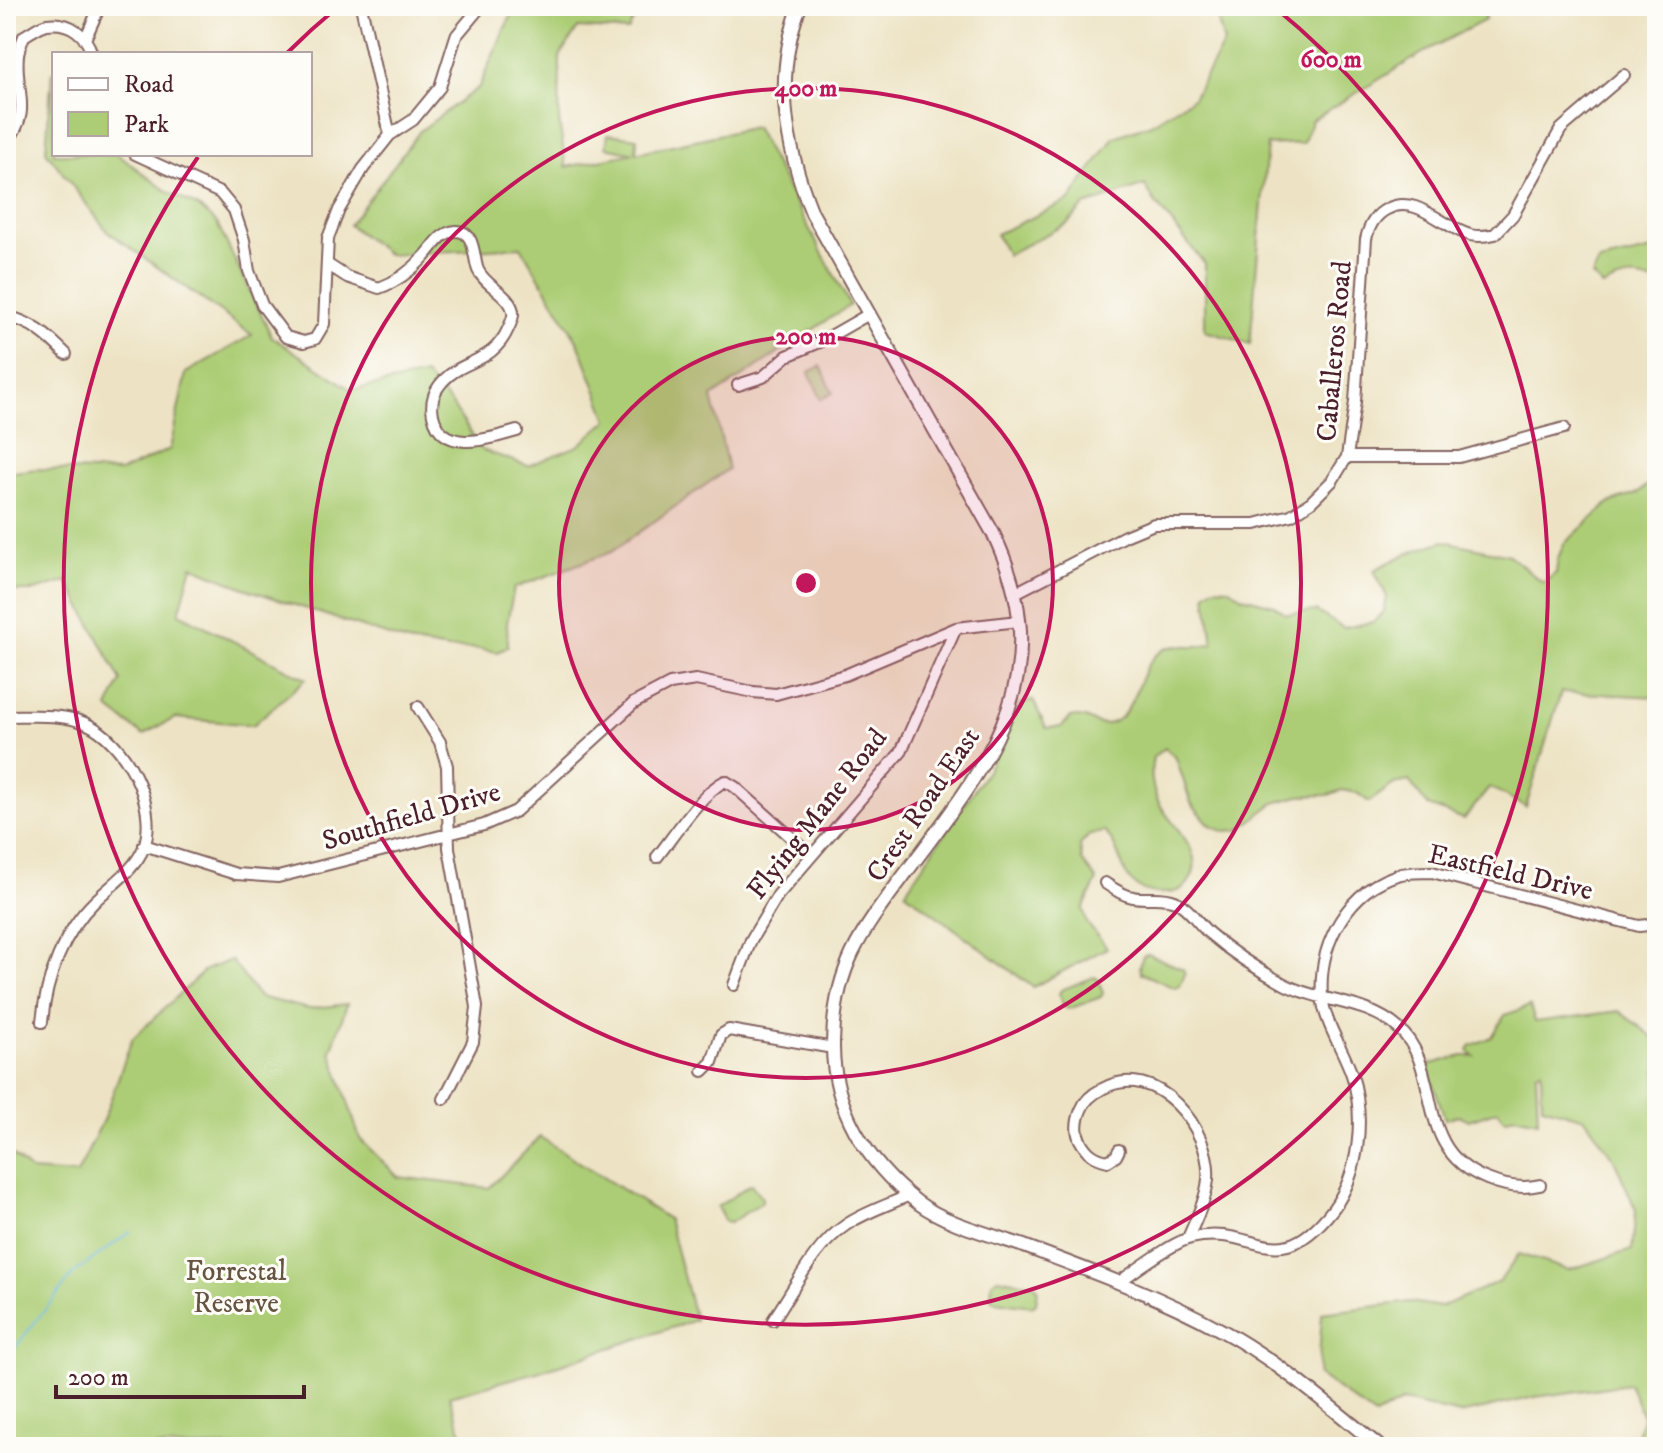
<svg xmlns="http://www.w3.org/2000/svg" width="1663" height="1453" viewBox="0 0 1663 1453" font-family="'IM FELL DW Pica',serif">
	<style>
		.green { fill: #accd75; stroke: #7b7650; stroke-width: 2 }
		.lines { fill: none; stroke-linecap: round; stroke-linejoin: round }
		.stream { stroke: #64b8e0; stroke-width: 2 }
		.minor-casing { stroke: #836461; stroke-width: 14 }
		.tertiary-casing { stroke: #836461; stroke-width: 16 }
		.minor { stroke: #fff; stroke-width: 10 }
		.tertiary { stroke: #fff; stroke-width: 12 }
		.ring { fill: none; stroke: #c2185b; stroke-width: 4 }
		.labels { text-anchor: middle; stroke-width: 6; stroke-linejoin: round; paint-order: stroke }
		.street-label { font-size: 28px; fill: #4a1f2b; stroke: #fdfcf7 }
		.park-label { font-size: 28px; fill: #675341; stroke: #fdfcf7 }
		.centre { fill: #c2185b; stroke: #fdfcf7; stroke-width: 4 }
		.ring-label { font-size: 24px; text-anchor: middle; font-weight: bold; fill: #c2185b; stroke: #fdfcf7; stroke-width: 6; stroke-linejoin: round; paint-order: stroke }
	</style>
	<rect width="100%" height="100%" fill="#fdfcf7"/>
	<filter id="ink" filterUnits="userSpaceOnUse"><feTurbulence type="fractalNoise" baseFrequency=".0125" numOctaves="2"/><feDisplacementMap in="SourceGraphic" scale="16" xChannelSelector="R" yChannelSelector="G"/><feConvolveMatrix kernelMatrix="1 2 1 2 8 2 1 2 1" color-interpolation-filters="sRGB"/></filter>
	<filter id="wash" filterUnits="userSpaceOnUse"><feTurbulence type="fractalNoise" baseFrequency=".006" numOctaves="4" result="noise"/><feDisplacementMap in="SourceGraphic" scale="32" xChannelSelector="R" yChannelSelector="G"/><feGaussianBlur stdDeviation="1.8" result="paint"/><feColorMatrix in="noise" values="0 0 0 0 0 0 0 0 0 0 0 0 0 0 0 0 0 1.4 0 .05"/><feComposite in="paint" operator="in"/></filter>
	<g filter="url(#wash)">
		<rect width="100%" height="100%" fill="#ede3c4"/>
		<path class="green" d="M515 6H641L628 31 578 28 560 56 559 121 566 167 634 153 606 147 608 134 637 138 636 153 755 127 850 305 712 397 728 469 611 552 514 588 507 623 508 647 498 652 472 648 448 649 407 642 247 589 192 566 179 613 306 679 253 725 175 718 143 735 108 708 121 681 68 581 35 591H6V473L37 469 121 472 170 449 186 373 252 335 107 231 46 151 52 71 54 154H117L168 192 199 207 217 223 272 337 352 390 425 375 451 403 482 450 528 466 578 446 608 420 578 342 521 247 389 255 349 225 420 131 479 87Z
			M1214 6H1486L1485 20 1431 48 1312 120 1303 143 1267 145 1250 344 1205 331V264L1154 201 1145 185 1084 206 1068 223 1007 255 996 234 1070 200 1114 137 1151 124 1193 98 1224 43Z
			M1657 249V284C1637 274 1622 276 1603 287L1592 276 1599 262Z
			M821 366 833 393 821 399 809 372Z
			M1657 477V697L1561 692 1526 807 1490 787 1464 819 1428 806 1409 781 1394 784 1369 802 1357 793 1342 790 1328 795 1299 796 1274 803 1239 830 1223 831 1210 825 1191 803 1176 758 1165 748 1153 757C1150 772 1151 785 1157 799 1168 825 1208 850 1190 880 1185 889 1175 893 1164 893 1155 894 1142 891 1135 885 1120 874 1121 848 1105 832L1090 834 1080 845 1082 861 1097 880 1083 909 1087 923 1107 948 1033 987 905 892 987 771 1019 705 1033 700 1046 728 1061 727 1071 717C1089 716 1089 722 1100 724 1136 729 1135 667 1160 652 1177 640 1193 651 1213 643L1206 594 1215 587 1230 588 1243 597 1273 605 1286 614 1316 611 1343 628 1373 622 1384 612 1387 597 1374 570 1408 553 1444 541 1509 555 1543 583 1556 573 1558 558 1564 544 1609 503 1638 493Z
			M1148 954 1183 969 1185 974 1180 986 1175 988 1141 973 1139 967 1143 956Z
			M231 960 259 997 309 1009 347 1004 331 1051 360 1139 398 1177 489 1188 540 1137 668 1219 695 1320 537 1372 449 1396 467 1447H6V1149L31 1171 77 1174 104 1118 132 1039 205 970Z
			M1094 977 1098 979 1103 993 1101 997 1069 1009 1064 1007 1059 994 1061 990Z
			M1530 1006 1535 1022 1619 1011 1657 1040V1447H1633L1643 1416 1629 1384 1535 1397 1460 1414 1403 1401 1375 1416 1318 1375 1322 1313 1410 1302 1441 1307 1500 1281 1519 1254 1568 1270 1632 1250 1636 1210 1614 1159 1585 1118 1542 1106 1541 1070 1536 1073 1538 1121 1514 1116 1505 1120 1498 1110 1469 1120 1459 1115 1445 1119 1427 1065 1463 1056H1474L1468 1051 1470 1046 1492 1037 1505 1015Z
			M751 1184 762 1198V1202L730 1223 725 1222 717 1207Z
			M998 1278 1033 1284 1038 1288 1036 1303 1032 1306 994 1301 991 1298 992 1282Z"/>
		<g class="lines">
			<path class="stream" d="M6 1359 74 1273 130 1232"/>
		</g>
	</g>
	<g filter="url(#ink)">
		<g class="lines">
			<defs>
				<path id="minor" d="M361 6 390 135
					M86 37 100 6
					M6 143C34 110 14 91 18 55 19 49 22 42 24 36 30 33 40 25 47 24 70 21 86 34 92 54
					M135 154 220 193 234 210 244 240 249 271 262 305 286 337 304 342 315 339 324 324 328 238 339 210 363 169 390 135 413 120 440 87 456 36 481 6
					M327 264 347 277 379 288C396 282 412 270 424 257 434 247 440 232 456 231 476 231 473 258 478 270 485 286 511 295 513 312 514 317 510 325 508 329 492 366 459 358 439 386 433 394 431 405 433 415 442 455 489 439 517 431
					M6 316C32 322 47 335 66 354
					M738 385 763 377 787 356 822 341 869 314
					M1347 457H1459L1564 428
					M1017 592 1125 536 1154 524H1255L1291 515 1311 502 1332 481 1347 457 1355 402 1366 239C1369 226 1375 215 1387 209 1416 193 1443 228 1470 235 1479 237 1487 236 1495 234L1513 215 1561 129 1624 75
					M418 707 440 742 447 766 449 848 477 1007 473 1042 444 1099
					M6 716C31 716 61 713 85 723 125 740 159 805 144 847 135 870 112 884 95 901 63 932 46 979 42 1022
					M144 845 236 874 278 877 484 825 516 811 634 703 670 684 696 680 753 692 776 694 845 675 956 628 1019 621
					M657 857C674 836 701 793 725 781L735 787 810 854
					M1105 883C1114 889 1122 895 1133 897 1146 900 1161 895 1175 901 1189 907 1198 924 1210 934 1232 953 1260 971 1286 985 1322 1003 1367 1000 1398 1028 1445 1069 1411 1149 1487 1179 1504 1186 1523 1189 1540 1185
					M734 985 751 940 778 895 901 752 956 628
					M703 1071 712 1062 721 1035 729 1030 833 1048
					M1119 1150 1116 1156 1108 1161C1094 1158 1087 1153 1080 1140 1075 1130 1077 1120 1081 1110 1085 1100 1092 1094 1102 1089 1156 1059 1212 1129 1208 1179 1206 1200 1196 1219 1188 1238
					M1119 1282C1135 1271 1174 1241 1191 1238 1256 1223 1276 1282 1333 1209 1360 1173 1365 1117 1352 1075 1343 1048 1325 1025 1322 996 1318 943 1349 888 1401 874 1411 872 1422 872 1432 872L1639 926 1657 924
					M773 1320C796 1287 812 1248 846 1225 865 1212 889 1205 909 1195
					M1588 1447 1589 1446"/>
				<path id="tertiary" d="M800 6C773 76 785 146 812 213L993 533C1061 674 990 761 908 870 863 930 834 965 833 1043 832 1108 867 1163 917 1202 946 1224 989 1234 1024 1246 1090 1271 1157 1295 1219 1329 1277 1360 1329 1406 1380 1447"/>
			</defs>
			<use href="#minor" class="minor-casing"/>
			<use href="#tertiary" class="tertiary-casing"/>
			<use href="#minor" class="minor"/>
			<use href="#tertiary" class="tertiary"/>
		</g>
	</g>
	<circle cx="806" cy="583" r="247" fill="#c2185b" fill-opacity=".12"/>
	<g class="ring">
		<circle cx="806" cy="583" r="247"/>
		<circle cx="806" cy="583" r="495"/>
		<path d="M286 54A742 742 0 0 1 339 6M1273 6A742 742 0 1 1 198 157"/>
	</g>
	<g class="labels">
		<g class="street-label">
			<text transform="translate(1333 351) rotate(-85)" y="10">Caballeros Road</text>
			<text transform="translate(922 804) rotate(-56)" y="10">Crest Road East</text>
			<text transform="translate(816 813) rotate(-52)" y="10">Flying Mane Road</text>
			<text transform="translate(411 815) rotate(-16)" y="10">Southfield Drive</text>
			<text transform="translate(1511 871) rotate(13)" y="10">Eastfield Drive</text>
		</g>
		<g class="park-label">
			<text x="236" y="1280">Forrestal<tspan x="236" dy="32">Reserve</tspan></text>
		</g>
	</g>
	<circle cx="806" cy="583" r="12" class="centre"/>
	<g class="ring-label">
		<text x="1331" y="67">600 m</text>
		<text x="806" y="96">400 m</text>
		<text x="806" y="344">200 m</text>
	</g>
	<rect width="1663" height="1453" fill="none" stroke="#fdfcf7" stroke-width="32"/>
	<rect x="52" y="52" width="260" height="104" fill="#fdfcf7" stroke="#b5a4a5" stroke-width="2"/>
	<rect x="68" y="78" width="40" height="12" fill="#ffffff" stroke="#b5a4a5" stroke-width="2"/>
	<text x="124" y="92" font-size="24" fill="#4a1f2b">Road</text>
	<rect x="68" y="112" width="40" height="24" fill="#accd75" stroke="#b5a4a5" stroke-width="2"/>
	<text x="124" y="132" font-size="24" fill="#4a1f2b">Park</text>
	<path d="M56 1385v12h248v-12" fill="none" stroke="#4a1f2b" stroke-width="4"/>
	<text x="68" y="1385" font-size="24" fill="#4a1f2b" stroke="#fdfcf7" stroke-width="6" paint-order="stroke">200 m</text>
</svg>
